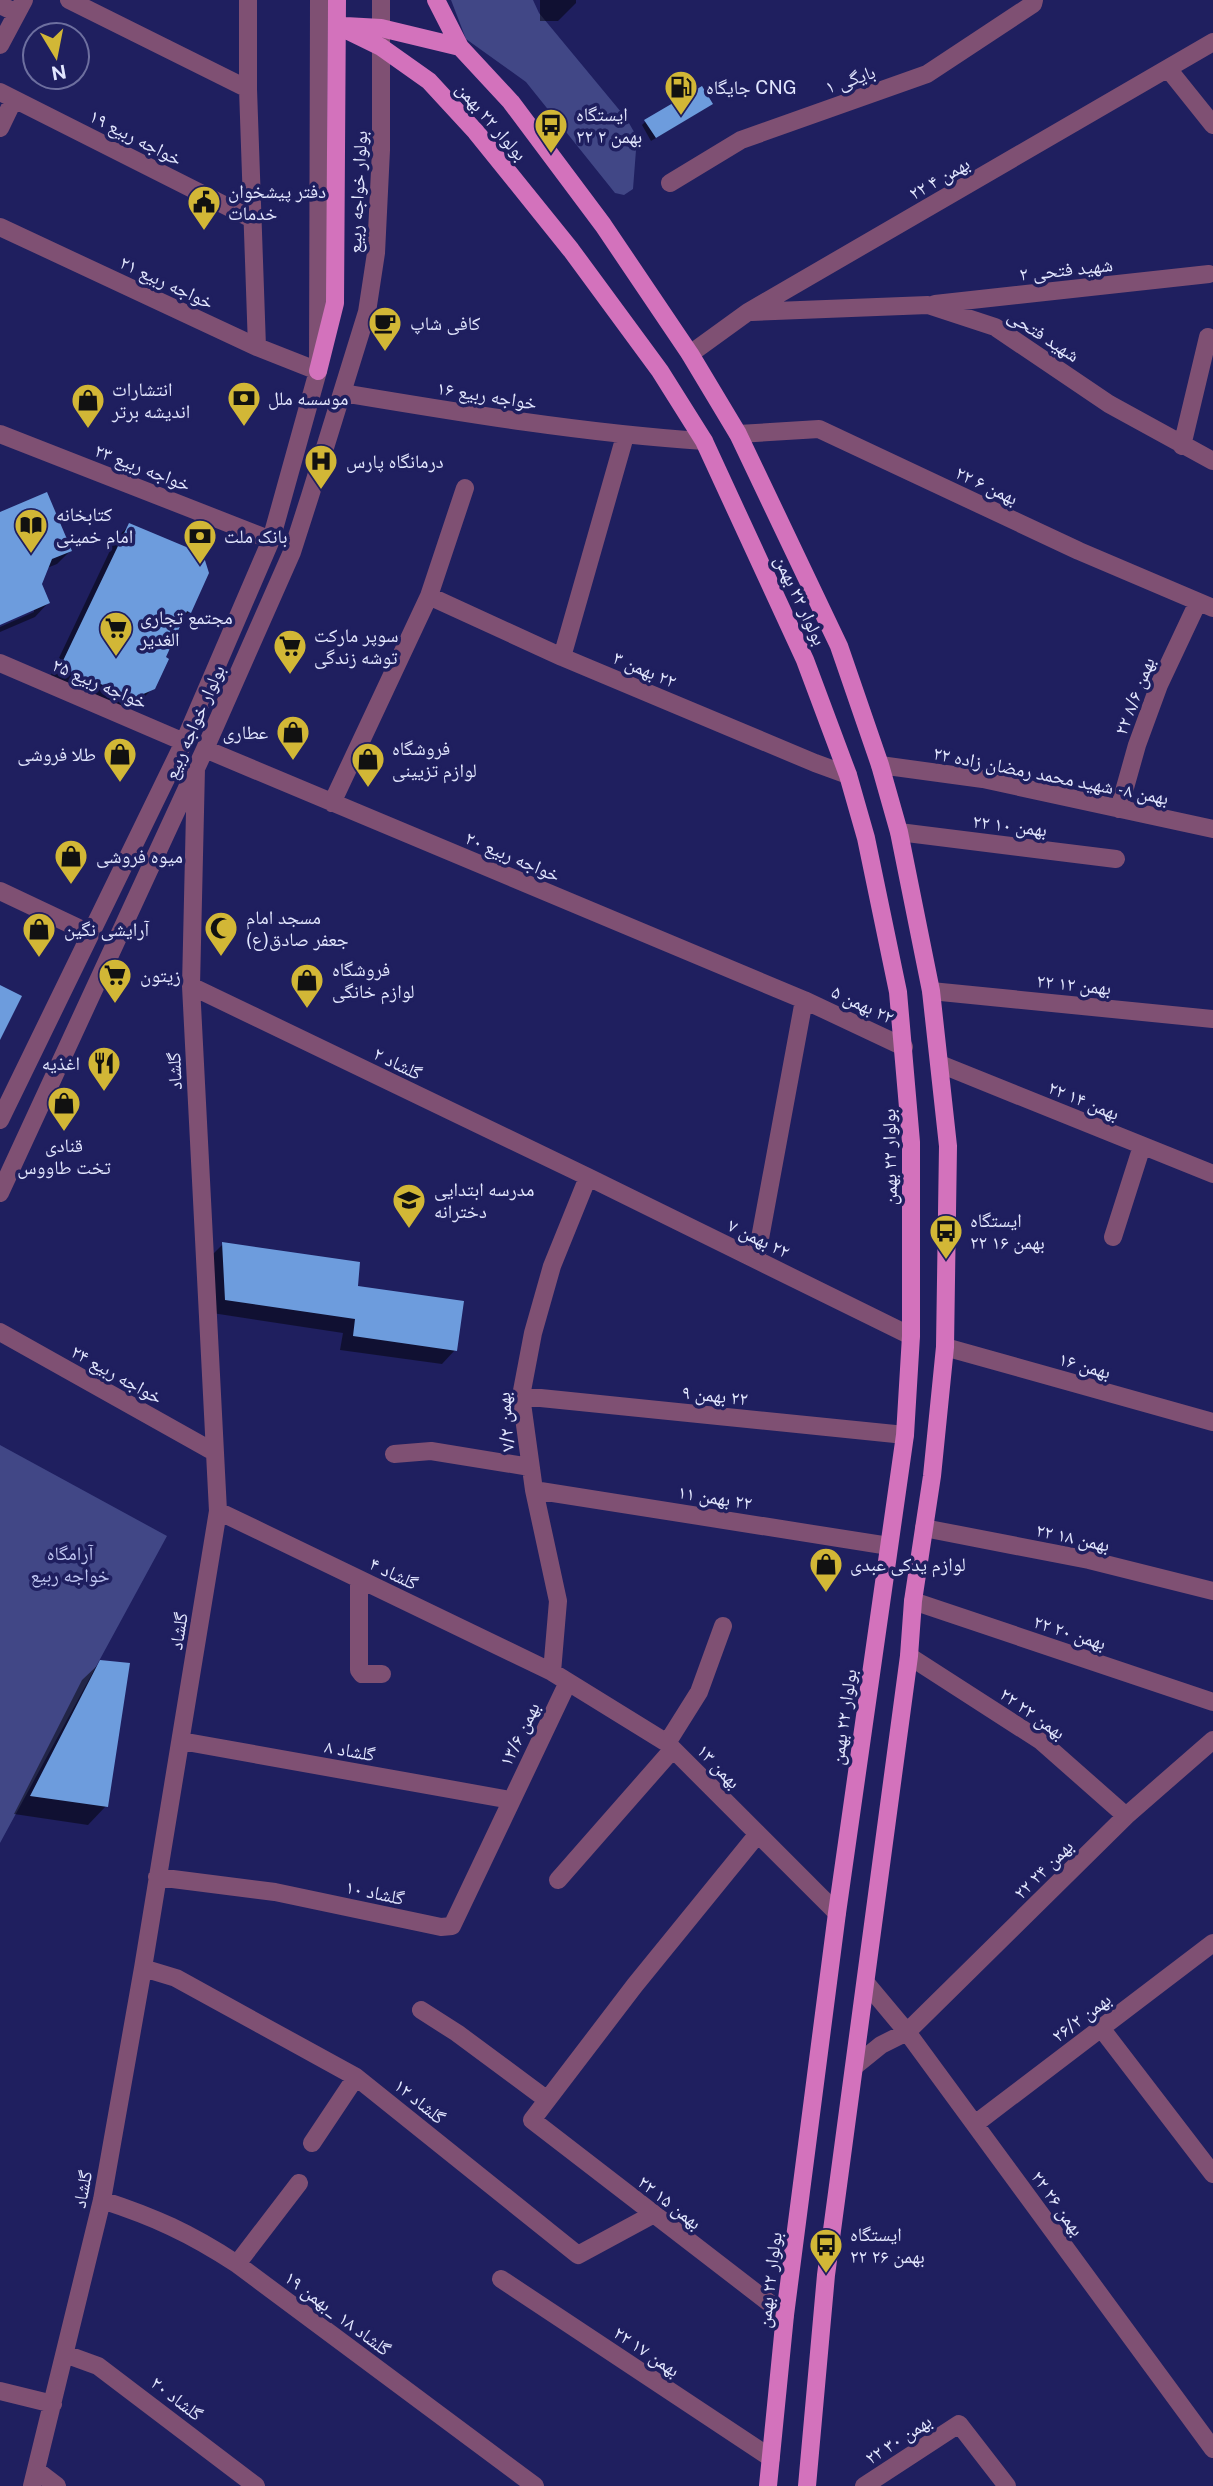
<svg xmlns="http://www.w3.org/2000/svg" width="1213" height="2486" viewBox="0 0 1213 2486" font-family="'Public Sans','Noto Naskh Arabic',sans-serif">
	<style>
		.green { fill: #414786 }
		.shadow { fill: #0007 }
		.building { fill: #6d9cdd }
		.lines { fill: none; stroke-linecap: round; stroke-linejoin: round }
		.minor { stroke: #7f5073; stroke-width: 18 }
		.major { stroke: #d372bc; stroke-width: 18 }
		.labels { text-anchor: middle; stroke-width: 7; stroke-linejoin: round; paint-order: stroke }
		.street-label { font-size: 19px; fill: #e2e6fe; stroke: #1f1f5f }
		.poi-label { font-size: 19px; fill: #e2e6fe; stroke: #1f1f5f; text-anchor: start }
		.park-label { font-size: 19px; fill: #c0c7f2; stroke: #1f1f5f }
	</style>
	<rect width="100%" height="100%" fill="#1f1f5f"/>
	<path class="green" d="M451 0H533L539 13 626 118 637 137 633 189 624 195 615 193 526 82 466 39Z
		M0 1445 167 1536 0 1843Z"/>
	<path class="shadow" d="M540 0H576V3L558 21H540Z
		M707 107 651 141 642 125 646 121Z
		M0 514 70 551 57 564 47 568 40 584 48 603 35 617 0 632V627L34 612V608L0 623Z
		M130 525 189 612 180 620 153 688 139 702 120 710 48 681 116 538Z
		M223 1244 356 1288 455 1350 442 1364 340 1350 343 1333 212 1313 209 1258Z
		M101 1662 106 1806 88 1825 14 1814 82 1680Z"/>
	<path class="building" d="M702 86 713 104 656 138 644 120Z
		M47 492 72 551 52 559 42 584 50 603 0 625V512Z
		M129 523 203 554 209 573 191 613 187 611 166 657 169 659 155 689 134 698 60 667Z
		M0 985 22 996 0 1040Z
		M222 1242 360 1262 358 1286 464 1301 457 1351 353 1336 355 1319 225 1300Z
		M100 1660 130 1663 108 1807 30 1796Z"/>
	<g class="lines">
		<path class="minor" d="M69 0 248 89
			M248 0V89L257 347
			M0 5 17 13
			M0 45 24 0
			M1169 70 1213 125
			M0 92 252 219
			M0 128 14 99
			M670 183 741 140 927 74 1033 4 1034 0
			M0 227 257 347 318 371
			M935 304 1209 274
			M752 312 928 305 995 327 1109 404 1213 461
			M690 354 748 312 1213 42
			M343 393C463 413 582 433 704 441
			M0 434 271 540
			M738 434 819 429 1079 551 1213 608
			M1182 446 1208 337
			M429 596 562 657 815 763 848 775
			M562 657 625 436
			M0 663 184 742
			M205 749 804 1000 904 1047
			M880 765 983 779 1213 829
			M332 803 429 596 465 488
			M1119 809 1137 745 1159 685 1198 602
			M899 832 1116 859
			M0 891 91 934
			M191 986 588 1177 911 1336
			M931 991 1213 1019
			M940 1064 1213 1174
			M0 1120 184 742 271 540 318 371 319 0
			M0 1193 205 749 292 552 310 496 367 312 376 253 381 150V0
			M1113 1237 1142 1146
			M756 1260 804 1000
			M0 1332 214 1452
			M945 1347 1213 1422
			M521 1396 905 1435
			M394 1454 431 1451 530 1467
			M534 1490 889 1546
			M218 1511 552 1672 667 1743 837 1913
			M924 1528 1089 1560 1213 1591
			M359 1579V1670L362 1674H382
			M913 1601 1213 1702
			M909 1656 1041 1741 1126 1816
			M552 1672 558 1601 534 1490 521 1396 533 1333 552 1266 588 1177
			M181 1741 505 1799 509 1804
			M667 1743 699 1692 723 1626
			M757 1835 635 1985 532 2120 785 2315
			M157 1877 275 1892 441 1927 452 1926 568 1682
			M558 1880 673 1749
			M143 1968 176 1978 356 2077 578 2255 652 2215
			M866 1983 907 2032 1213 2449
			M421 2010 457 2033 546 2099
			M1101 2028 1213 2174
			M855 2066 881 2045 907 2032 1126 1816 1213 1740
			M975 2124 1213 1943
			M312 2143 356 2077
			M102 2200C154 2217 190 2233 237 2264L535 2486
			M237 2264 299 2183
			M501 2279 771 2458
			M65 2354 98 2366 256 2486
			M0 2391 53 2404
			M36 2470 57 2486
			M32 2486 102 2200 143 1968 218 1511 191 986 196 768
			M864 2486 959 2424 1007 2486"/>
		<path class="major" d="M436 0 460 47 511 102 603 225 690 354 738 434 839 646 880 765 899 832 931 991 948 1146 945 1347 932 1476 913 1601 909 1656 826 2275 807 2486
			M338 26 381 47 429 81 476 132 571 250 660 371 704 441 805 660 848 775 866 838 898 992 911 1142V1336L905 1435 837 1913 785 2315 768 2486
			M345 26 381 28 460 47
			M318 371 335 303 337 0"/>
	</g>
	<defs>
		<symbol id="fuel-pin" viewBox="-11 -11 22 30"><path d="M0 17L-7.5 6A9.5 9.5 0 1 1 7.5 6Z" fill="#d2b736" stroke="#1f1f5f"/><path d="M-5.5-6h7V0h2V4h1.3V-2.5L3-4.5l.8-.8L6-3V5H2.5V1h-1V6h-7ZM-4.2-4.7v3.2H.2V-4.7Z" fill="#111"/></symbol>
		<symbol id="bus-pin" viewBox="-11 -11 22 30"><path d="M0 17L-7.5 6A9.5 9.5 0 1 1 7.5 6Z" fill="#d2b736" stroke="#1f1f5f"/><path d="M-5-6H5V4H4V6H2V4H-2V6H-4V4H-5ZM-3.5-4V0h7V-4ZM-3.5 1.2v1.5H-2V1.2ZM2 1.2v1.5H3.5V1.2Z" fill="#111"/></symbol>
		<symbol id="civic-pin" viewBox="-11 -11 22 30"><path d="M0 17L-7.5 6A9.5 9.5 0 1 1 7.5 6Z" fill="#d2b736" stroke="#1f1f5f"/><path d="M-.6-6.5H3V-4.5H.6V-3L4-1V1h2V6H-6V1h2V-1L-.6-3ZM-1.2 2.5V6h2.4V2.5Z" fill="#111"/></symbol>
		<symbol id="cafe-pin" viewBox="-11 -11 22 30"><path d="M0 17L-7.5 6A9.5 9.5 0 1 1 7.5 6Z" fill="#d2b736" stroke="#1f1f5f"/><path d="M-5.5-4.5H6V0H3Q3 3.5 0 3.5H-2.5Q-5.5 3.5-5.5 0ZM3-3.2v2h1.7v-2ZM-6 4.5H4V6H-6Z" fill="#111"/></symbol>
		<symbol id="bank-pin" viewBox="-11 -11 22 30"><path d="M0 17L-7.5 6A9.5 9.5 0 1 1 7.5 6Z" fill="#d2b736" stroke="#1f1f5f"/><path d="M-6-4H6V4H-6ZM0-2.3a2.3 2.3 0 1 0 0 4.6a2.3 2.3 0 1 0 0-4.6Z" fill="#111"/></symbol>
		<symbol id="shop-pin" viewBox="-11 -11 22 30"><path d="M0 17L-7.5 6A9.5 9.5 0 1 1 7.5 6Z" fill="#d2b736" stroke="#1f1f5f"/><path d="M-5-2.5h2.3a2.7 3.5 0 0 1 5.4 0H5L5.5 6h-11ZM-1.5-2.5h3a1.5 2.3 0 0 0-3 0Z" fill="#111"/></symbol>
		<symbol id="hospital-pin" viewBox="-11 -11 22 30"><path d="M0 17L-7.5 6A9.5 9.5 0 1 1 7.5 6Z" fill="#d2b736" stroke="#1f1f5f"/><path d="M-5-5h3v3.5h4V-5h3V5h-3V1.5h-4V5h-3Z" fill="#111"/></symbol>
		<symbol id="library-pin" viewBox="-11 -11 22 30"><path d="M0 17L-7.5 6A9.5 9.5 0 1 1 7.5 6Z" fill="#d2b736" stroke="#1f1f5f"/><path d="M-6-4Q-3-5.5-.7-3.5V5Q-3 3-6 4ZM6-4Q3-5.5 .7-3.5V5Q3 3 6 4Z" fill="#111"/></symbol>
		<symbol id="supermarket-pin" viewBox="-11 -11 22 30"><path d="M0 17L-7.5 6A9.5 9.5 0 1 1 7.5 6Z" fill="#d2b736" stroke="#1f1f5f"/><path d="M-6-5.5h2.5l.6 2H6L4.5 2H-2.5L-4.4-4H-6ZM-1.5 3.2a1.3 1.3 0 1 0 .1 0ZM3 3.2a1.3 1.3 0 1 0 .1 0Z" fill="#111"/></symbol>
		<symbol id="mosque-pin" viewBox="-11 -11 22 30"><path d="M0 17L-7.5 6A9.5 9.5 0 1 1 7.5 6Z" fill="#d2b736" stroke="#1f1f5f"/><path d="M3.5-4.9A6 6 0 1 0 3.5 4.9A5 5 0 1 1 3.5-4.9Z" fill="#111"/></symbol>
		<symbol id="restaurant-pin" viewBox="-11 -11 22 30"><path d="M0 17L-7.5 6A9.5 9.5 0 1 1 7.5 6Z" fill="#d2b736" stroke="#1f1f5f"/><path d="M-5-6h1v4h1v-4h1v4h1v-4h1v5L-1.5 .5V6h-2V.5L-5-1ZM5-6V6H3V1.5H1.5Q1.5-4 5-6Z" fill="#111"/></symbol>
		<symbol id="school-pin" viewBox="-11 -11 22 30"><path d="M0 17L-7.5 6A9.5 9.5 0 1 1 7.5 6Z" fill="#d2b736" stroke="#1f1f5f"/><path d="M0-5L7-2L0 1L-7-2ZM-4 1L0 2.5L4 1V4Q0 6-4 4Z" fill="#111"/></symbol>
	</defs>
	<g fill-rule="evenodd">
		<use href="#fuel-pin" x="662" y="68" width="38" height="52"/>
		<use href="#bus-pin" x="532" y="106" width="38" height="52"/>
		<use href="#civic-pin" x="185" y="183" width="38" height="52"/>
		<use href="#cafe-pin" x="366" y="304" width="38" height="52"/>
		<use href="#bank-pin" x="225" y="379" width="38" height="52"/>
		<use href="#shop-pin" x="69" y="381" width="38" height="52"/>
		<use href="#hospital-pin" x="302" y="442" width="38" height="52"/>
		<use href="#library-pin" x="12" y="506" width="38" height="52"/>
		<use href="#bank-pin" x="181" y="517" width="38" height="52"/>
		<use href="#supermarket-pin" x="97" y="609" width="38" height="52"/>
		<use href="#supermarket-pin" x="271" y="627" width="38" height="52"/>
		<use href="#shop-pin" x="274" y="713" width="38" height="52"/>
		<use href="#shop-pin" x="101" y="735" width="38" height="52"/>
		<use href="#shop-pin" x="349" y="740" width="38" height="52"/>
		<use href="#shop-pin" x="52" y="837" width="38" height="52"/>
		<use href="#mosque-pin" x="202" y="909" width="38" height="52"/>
		<use href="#shop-pin" x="20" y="910" width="38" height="52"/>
		<use href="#supermarket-pin" x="96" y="956" width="38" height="52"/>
		<use href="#shop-pin" x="288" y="961" width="38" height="52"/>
		<use href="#restaurant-pin" x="85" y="1044" width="38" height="52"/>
		<use href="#shop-pin" x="45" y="1084" width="38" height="52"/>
		<use href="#school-pin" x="390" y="1181" width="38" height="52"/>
		<use href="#bus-pin" x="927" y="1212" width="38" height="52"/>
		<use href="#shop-pin" x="807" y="1545" width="38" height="52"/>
		<use href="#bus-pin" x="807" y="2226" width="38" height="52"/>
	</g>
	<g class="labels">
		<g class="street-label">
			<text transform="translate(850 79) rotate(-19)" y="7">بایگی ۱</text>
			<text transform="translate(492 121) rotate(49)" y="7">بولوار ۲۲ بهمن</text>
			<text transform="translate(136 137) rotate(27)" y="7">خواجه ربیع ۱۹</text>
			<text transform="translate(939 178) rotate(-30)" y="7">۲۲ بهمن ۴</text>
			<text transform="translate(357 192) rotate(-87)" y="7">بولوار خواجه ربیع</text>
			<text transform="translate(1066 269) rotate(-6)" y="7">شهید فتحی ۲</text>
			<text transform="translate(167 282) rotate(25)" y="7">خواجه ربیع ۲۱</text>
			<text transform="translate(1044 335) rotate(33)" y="7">شهید فتحی</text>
			<text transform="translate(487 395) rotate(9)" y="7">خواجه ربیع ۱۶</text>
			<text transform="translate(143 467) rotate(21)" y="7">خواجه ربیع ۲۳</text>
			<text transform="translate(987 485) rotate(25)" y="7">۲۲ بهمن ۶</text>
			<text transform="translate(801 600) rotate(65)" y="7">بولوار ۲۲ بهمن</text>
			<text transform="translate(645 669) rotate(23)" y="7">٢٢ بهمن ۳</text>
			<text transform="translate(100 683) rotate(23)" y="7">خواجه ربیع ۲۵</text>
			<text transform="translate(1134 696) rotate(-69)" y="7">۲۲ بهمن ۸/۶</text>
			<text transform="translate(194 722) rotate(-66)" y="7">بولوار خواجه ربیع</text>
			<text transform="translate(1051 775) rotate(11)" y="7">۲۲ بهمن ۸ - شهید محمد رمضان زاده</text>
			<text transform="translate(1010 825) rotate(7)" y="7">۲۲ بهمن ۱۰</text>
			<text transform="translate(513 856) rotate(23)" y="7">خواجه ربیع ۲۰</text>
			<text transform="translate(1074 984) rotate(6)" y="7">۲۲ بهمن ۱۲</text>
			<text transform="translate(863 1004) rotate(25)" y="7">٢٢ بهمن ۵</text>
			<text transform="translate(398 1063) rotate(26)" y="7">گلشاد ۲</text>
			<text transform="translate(174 1071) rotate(-93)" y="7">گلشاد</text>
			<text transform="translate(1084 1100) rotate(22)" y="7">۲۲ بهمن ۱۴</text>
			<text transform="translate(889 1157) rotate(-91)" y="7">بولوار ۲۲ بهمن</text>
			<text transform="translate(759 1238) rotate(26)" y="7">٢٢ بهمن ٧</text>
			<text transform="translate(1085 1365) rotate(16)" y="7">بهمن ۱۶</text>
			<text transform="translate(117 1374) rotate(29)" y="7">خواجه ربیع ۲۴</text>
			<text transform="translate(715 1395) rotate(6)" y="7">٢٢ بهمن ۹</text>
			<text transform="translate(505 1422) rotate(-94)" y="7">بهمن ۷/۲</text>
			<text transform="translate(715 1497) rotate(9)" y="7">٢٢ بهمن ١١</text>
			<text transform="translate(1073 1537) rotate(12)" y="7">۲۲ بهمن ۱۸</text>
			<text transform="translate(394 1573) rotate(26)" y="7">گلشاد ۴</text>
			<text transform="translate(178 1631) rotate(-81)" y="7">گلشاد</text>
			<text transform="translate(1070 1632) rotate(18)" y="7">۲۲ بهمن ۲۰</text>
			<text transform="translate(1033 1713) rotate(35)" y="7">۲۲ بهمن ۲۲</text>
			<text transform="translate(843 1717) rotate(-82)" y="7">بولوار ۲۲ بهمن</text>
			<text transform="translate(519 1734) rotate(-64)" y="7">بهمن ۱۳/۶</text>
			<text transform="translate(350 1750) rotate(10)" y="7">گلشاد ۸</text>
			<text transform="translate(719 1766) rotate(46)" y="7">بهمن ۱۳</text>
			<text transform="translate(1043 1869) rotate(-45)" y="7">۲۲ بهمن ۲۴</text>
			<text transform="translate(375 1892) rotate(12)" y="7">گلشاد ۱۰</text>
			<text transform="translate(1081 2017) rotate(-37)" y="7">بهمن ۲۶/۲</text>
			<text transform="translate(420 2101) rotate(39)" y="7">گلشاد ۱۲</text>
			<text transform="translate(82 2189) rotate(-79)" y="7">گلشاد</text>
			<text transform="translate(670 2202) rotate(38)" y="7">۲۲ بهمن ۱۵</text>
			<text transform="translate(1058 2203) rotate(54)" y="7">۲۲ بهمن ۲۶</text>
			<text transform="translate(769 2280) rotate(-83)" y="7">بولوار ۲۲ بهمن</text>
			<text transform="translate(338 2313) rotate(37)" y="7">گلشاد ۱۸ _بهمن ۱۹</text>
			<text transform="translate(647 2351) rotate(34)" y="7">۲۲ بهمن ۱۷</text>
			<text transform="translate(177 2398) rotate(38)" y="7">گلشاد ۲۰</text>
			<text transform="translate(898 2439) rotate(-33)" y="7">۲۲ بهمن ۳۰</text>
		</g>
		<g class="poi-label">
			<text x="706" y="94">جایگاه CNG</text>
			<text x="576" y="121">ایستگاه<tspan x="576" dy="22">۲۲ بهمن ۲</tspan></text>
			<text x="228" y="198">دفتر پیشخوان<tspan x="228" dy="22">خدمات</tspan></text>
			<text x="410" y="330">کافی شاپ</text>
			<text x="112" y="396">انتشارات<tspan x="112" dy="22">اندیشه برتر</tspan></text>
			<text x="268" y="405">موسسه ملل</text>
			<text x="346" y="468">درمانگاه پارس</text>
			<text x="56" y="521">کتابخانه<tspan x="56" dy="22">امام خمینی</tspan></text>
			<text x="224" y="543">بانک ملت</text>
			<text x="140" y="624">مجتمع تجاری<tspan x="140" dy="22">الغدیر</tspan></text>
			<text x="314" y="642">سوپر مارکت<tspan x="314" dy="22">توشه زندگی</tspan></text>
			<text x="268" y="739" text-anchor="end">عطاری</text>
			<text x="392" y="755">فروشگاه<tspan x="392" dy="22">لوازم تزیینی</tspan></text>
			<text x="96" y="761" text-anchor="end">طلا فروشی</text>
			<text x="96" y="863">میوه فروشی</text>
			<text x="246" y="924">مسجد امام<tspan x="246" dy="22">جعفر صادق(ع)</tspan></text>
			<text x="64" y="936">آرایشی نگین</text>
			<text x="332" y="976">فروشگاه<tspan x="332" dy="22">لوازم خانگی</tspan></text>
			<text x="140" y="982">زیتون</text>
			<text x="80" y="1070" text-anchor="end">اغذیه</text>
			<text x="64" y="1152" text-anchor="middle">قنادی<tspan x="64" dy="22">تخت طاووس</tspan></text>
			<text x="434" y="1196">مدرسه ابتدایی<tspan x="434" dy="22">دخترانه</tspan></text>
			<text x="970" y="1227">ایستگاه<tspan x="970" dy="22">۲۲ بهمن ۱۶</tspan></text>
			<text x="850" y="1571">لوازم یدکی عبدی</text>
			<text x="850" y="2241">ایستگاه<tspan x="850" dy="22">۲۲ بهمن ۲۶</tspan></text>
		</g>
		<g class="park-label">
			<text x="70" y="1560">آرامگاه<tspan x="70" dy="22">خواجه ربیع</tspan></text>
		</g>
	</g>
	<g transform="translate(56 56) rotate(170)"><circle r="33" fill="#1f1f5f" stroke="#6d6f9f" stroke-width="2"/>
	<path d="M0-5L12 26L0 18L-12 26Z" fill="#d2b736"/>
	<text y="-10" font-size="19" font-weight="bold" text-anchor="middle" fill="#e2e6fe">N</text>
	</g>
</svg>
